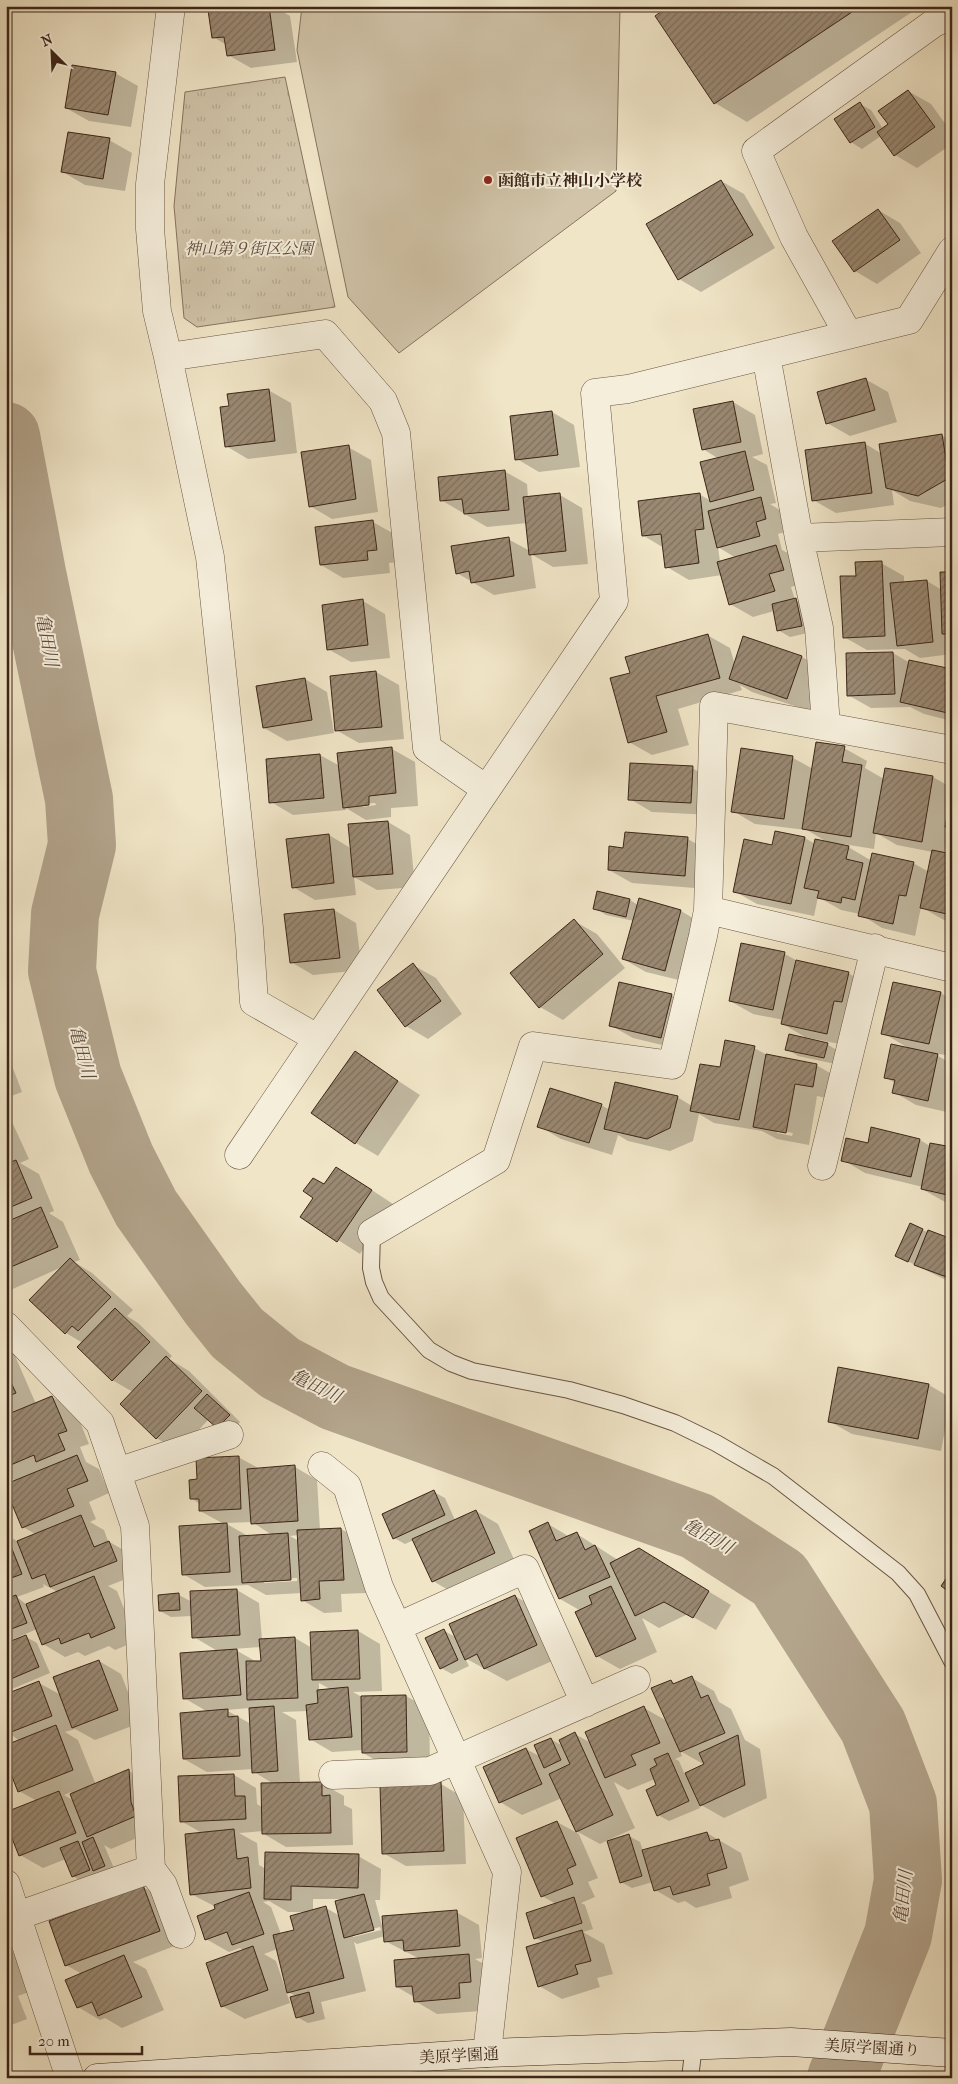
<svg xmlns="http://www.w3.org/2000/svg" width="958" height="2084" viewBox="0 0 958 2084" font-family="'IM FELL French Canon','Noto Serif JP',serif">
	<style>
		.park { fill: url(#park-tufts); stroke: #867460 }
		.garden { fill: #d1c4a9; stroke: #867460 }
		.shadow { fill: #0003; fill-rule: evenodd }
		.lines { fill: none; stroke-linecap: round; stroke-linejoin: round }
		.river { stroke: #b3a48c; stroke-width: 68 }
		.building { fill: url(#building-hatch); stroke: #3c2518 }
		.lane-casing { stroke: #695544; stroke-width: 18 }
		.street-casing { stroke: #695544; stroke-width: 29 }
		.secondary-casing { stroke: #3c2518; stroke-width: 29 }
		.lane { stroke: #f5eedb; stroke-width: 16 }
		.street { stroke: #f5eedb; stroke-width: 28 }
		.secondary { stroke: #f5eedb; stroke-width: 28 }
		.poi-dot { fill: #8f2418; stroke: #f5eedb; stroke-width: 2 }
		.labels { text-anchor: middle; stroke-width: 4; stroke-linejoin: round; paint-order: stroke }
		.poi-label { font-size: 16px; font-weight: bold; fill: #3c2518; stroke: #f5eedb; text-anchor: start }
		.park-label { font-size: 16px; font-style: italic; fill: #614d3c; stroke: #f5eedb }
		.street-label { font-size: 16px; fill: #3c2518; stroke: #f5eedb }
		.water-label { font-size: 18px; font-style: italic; fill: #604b3b; stroke: #f5eedb }
	</style>
	<defs>
		<pattern id="park-tufts" width="24" height="20" patternUnits="userSpaceOnUse" patternTransform="scale(1.25)"><rect width="24" height="20" fill="#d1c4a9"/><path d="M3 7l-1-3M5 7V3M7 7l1-3M15 17l-1-3M17 17v-4M19 17l1-3" fill="none" stroke="#b4a891"/></pattern>
		<pattern id="building-hatch" width="6" height="6" patternUnits="userSpaceOnUse" patternTransform="scale(1.25)"><rect width="6" height="6" fill="#9a8973"/><path d="M-1 1l2-2M0 6l6-6M5 7l2-2" fill="none" stroke="#7f705d"/></pattern>
	</defs>
	<rect width="100%" height="100%" fill="#f0e5c7"/>
	<filter id="stains"><feTurbulence type="fractalNoise" baseFrequency=".004" numOctaves="4"/><feColorMatrix values="0 0 0 0 .2 0 0 0 0 .09 0 0 0 0 .02 0 0 0 .5 -.17"/></filter>
	<radialGradient id="worn" r=".72"><stop offset=".6" stop-color="#630" stop-opacity="0"/><stop offset="1" stop-color="#630" stop-opacity=".3"/></radialGradient>
	<path class="park" d="M285 77 335 307 197 327 184 318 174 206 185 92Z"/>
	<path class="garden" d="M302 6H620L616 191 399 353 348 297 297 50Z"/>
	<path class="shadow" d="M244 6H273L290 16 297 62 251 68 228 55 227 45 213 37Z
		M672 6H921L747 122 715 103Z
		M115 73 138 86 131 127 89 121 66 108Z
		M908 91 931 104 949 129 952 127V144L917 168 895 155 881 136 862 149 851 142 860 104 871 110 883 129 889 125Z
		M109 140 132 153 125 191 85 185 63 172Z
		M721 181 744 194 775 248 701 292 679 279Z
		M878 210 900 223 921 253 877 284 855 271Z
		M865 379 888 392 897 422 850 436 827 423Z
		M268 390 291 403 297 453 248 459 226 446 230 407Z
		M733 402 755 415 763 454 752 457 767 465 776 503 770 504 783 512 788 531 778 534 782 550 799 559 805 583 791 587 795 600 807 606 812 632 790 637 778 630 774 611 753 617 730 604 722 575 689 580 667 567 664 548 644 536 699 494 711 501 719 459 703 449ZM718 547 736 558 720 562Z
		M552 412 574 425 580 467 539 472 517 459Z
		M941 435 952 441V502L941 508 910 501 892 490 894 505 836 513 813 500 864 443 882 454Z
		M348 447 371 460 378 512 332 519 310 506Z
		M504 471 527 484 528 498 560 495 582 508 588 564 553 567 531 554 536 588 494 595 457 573 508 539 530 551 527 523 487 527 441 500Z
		M373 522 396 535 399 562 389 563 390 573 343 578 321 565Z
		M881 563 904 576V583L927 581 942 590 952 573V654L920 658 905 649 867 650 844 637 857 577Z
		M363 601 385 614 390 658 351 662 328 649Z
		M707 635 730 648 735 665 802 657 824 670 810 711 752 692 740 685 742 690 678 709 689 745 652 755 629 742 631 674Z
		M893 653 910 663 952 670V721L924 714 910 707 871 708 848 695Z
		M376 672 399 685 404 739 359 743 336 730Z
		M305 679 327 692 334 733 287 741 264 728Z
		M844 748 867 761 865 768 884 779 933 777 952 788V829L949 828 944 854 952 856V922L944 920 921 907 915 936 882 928 860 914 841 910 818 897 814 916 757 904 734 891 773 847 776 832 805 838 815 844 827 842 807 830 755 824 733 811 742 750 793 758 813 769ZM876 833 897 845 933 852 929 872 913 863 872 861 843 844 874 849Z
		M392 749 415 762 418 806 391 808V817L366 820 346 808V810L293 815 271 802 320 755 340 766ZM375 803 376 805 363 807V804Z
		M692 768 715 781 713 815 652 812 630 799Z
		M388 822 410 835 415 887 377 890 354 877 356 895 315 900 293 887 329 835 352 849Z
		M688 839 710 852 707 889 632 883 609 870 624 849Z
		M630 900 638 905 681 911 703 924 687 982 646 972 623 959 634 921 606 915 595 908Z
		M334 910 356 923 362 970 313 975 291 962Z
		M574 921 597 934 625 968 563 1020 540 1007Z
		M742 945 785 954 801 963 848 973 870 986 849 1046 805 1037 783 1024 784 1020 753 1014 730 1001Z
		M413 965 436 978 462 1014 428 1039 406 1026Z
		M941 993 952 1000V1056L933 1053 952 1064V1116L951 1113 916 1105 894 1092 895 1083 886 1078 910 1049 883 1033Z
		M671 995 694 1008 683 1050 633 1038 610 1025Z
		M827 1044 838 1051 835 1064 798 1056 787 1049Z
		M754 1048 769 1056 816 1065 839 1078 835 1100 817 1096 809 1145 777 1139 762 1131 714 1123 699 1114 693 1141 670 1151 628 1141 618 1135 612 1155 561 1139 539 1126 601 1105 610 1110 677 1097 692 1106 721 1069ZM777 1130 793 1133 792 1136 777 1133Z
		M6 1050 22 1092 6 1098Z
		M355 1053 420 1095 378 1156 356 1143Z
		M6 1119 12 1122 29 1159 20 1163 39 1174 54 1211 49 1213 63 1222 80 1260 74 1262 92 1273 133 1310 127 1316 138 1323 172 1356 169 1359 189 1371 240 1422 229 1434 209 1419 179 1451 156 1438 133 1392 112 1380 83 1343 66 1333 31 1300 62 1267 6 1292Z
		M872 1129 920 1140 930 1146 952 1149V1203L945 1202 922 1189 923 1187 865 1173 843 1160 869 1144Z
		M358 1181 393 1204 360 1254 302 1217 324 1186Z
		M922 1230 952 1240V1283L897 1256Z
		M6 1347 13 1351 36 1404 52 1397 75 1410 89 1444 80 1447 86 1462 99 1469 109 1493 89 1502 96 1519 90 1522 104 1530 108 1541 132 1555 139 1574 108 1586 117 1591 137 1641 115 1650 109 1646 85 1656 78 1652 65 1657 43 1644 37 1629 9 1641 10 1643 26 1637 37 1643 50 1673 12 1689 6 1685V1521L13 1536 10 1537 19 1542 37 1535 23 1527 16 1481 6 1475ZM43 1584 58 1592 27 1605 17 1597 44 1587Z
		M929 1385 951 1398 941 1451 852 1434 829 1421Z
		M238 1457 260 1469 295 1467 317 1480 320 1530 341 1529 364 1542 366 1593 341 1594 342 1612 324 1613 302 1600V1593L266 1595 248 1585 205 1587 183 1574 224 1524 200 1511V1504L191 1498 198 1480ZM252 1522 272 1535 248 1536 225 1523ZM299 1535V1541L290 1536ZM297 1578V1581L264 1583V1580Z
		M434 1492 445 1498 455 1520 476 1511 498 1524 517 1566 455 1594 433 1581 414 1540 405 1544 394 1538Z
		M548 1524 570 1537 577 1534 618 1560 662 1563 731 1605 716 1630 688 1614 659 1628 642 1618 657 1652 620 1669 597 1656 581 1611 560 1599 530 1532Z
		M237 1590 259 1603 262 1640 295 1638 312 1648 358 1631 380 1644 382 1691 353 1692 362 1697 406 1696 429 1709 430 1764 386 1766 363 1753V1750L332 1752 310 1739 308 1711 282 1712 296 1720 300 1783H321L344 1796V1805L352 1809 353 1845 286 1847 264 1834V1831L239 1833 257 1843 259 1865 266 1869 358 1856 381 1869 380 1900H375L383 1929 456 1912 479 1925 482 1958 475 1959 491 1968 482 2011 437 2014 415 2001 414 1997 397 1987 420 1959 385 1941V1936L357 1944 354 1942 366 1991 321 2002 325 2019 308 2023 297 2017 296 1996 286 1991 290 2003 245 2019 222 2006 245 1951 240 1948 229 1952 206 1939 217 1910 216 1907 191 1894 202 1833 181 1821 234 1775 256 1788 257 1804 263 1808 274 1784 254 1772 253 1769 207 1772 184 1759 208 1712 184 1698 219 1652 194 1637 192 1616 171 1617 160 1611 179 1595 192 1602ZM261 1647 262 1662H257L234 1649ZM319 1683 332 1690 319 1691ZM250 1708 251 1724 226 1710ZM313 1899H344L340 1916 326 1908 313 1911ZM269 1901 288 1912H305L296 1930 281 1934 271 1907 263 1902ZM380 1927 381 1930 353 1937V1934ZM277 1949 287 1988H285L276 1961 264 1954Z
		M515 1596 537 1609 559 1658 507 1681 465 1658 469 1666 452 1674 441 1668 443 1630 457 1638Z
		M99 1661 121 1674 140 1723 95 1740 75 1729 65 1732 78 1740 96 1785 129 1771 151 1783 158 1829 111 1849 104 1845 116 1873 84 1883 73 1876 66 1859 43 1868 20 1855 37 1801 19 1791 20 1741 6 1731 39 1683 61 1695ZM71 1792 74 1801 64 1795Z
		M692 1678 714 1691 719 1702 731 1709 745 1740 760 1749 767 1798 724 1818 701 1805 696 1793 694 1794 700 1808 669 1821 658 1815V1786L655 1779 628 1790 614 1782 635 1828 608 1840 609 1842 629 1836 640 1842 643 1851 707 1833 741 1853 749 1880 729 1887 732 1898 696 1908 685 1901 678 1903 655 1890 653 1882 632 1888 621 1882 608 1840 600 1844 578 1832 598 1878 588 1882 595 1897 581 1903 585 1905 593 1929 583 1932 604 1944 613 1974 597 1978 600 1987 562 1999 539 1986 544 1942 535 1938 556 1904 542 1896 557 1822 579 1834 562 1798 522 1815 500 1802 526 1749 541 1757 550 1739 563 1746 575 1734 591 1743 644 1708 667 1721 671 1681 676 1684ZM680 1751 705 1765 685 1775 679 1761 675 1759 682 1756Z
		M441 1784 463 1797 466 1864 406 1866 383 1853Z
		M143 1887 166 1900 182 1943 133 1962 146 1969 164 2010 122 2028 105 2018 100 2020 78 2007 82 1974 66 1965Z
		M6 1949 20 1957 32 1991 18 1996 27 2019 6 2027Z"/>
	<g class="lines">
		<path class="river" d="M6 436 32 573 79 799 82 845 65 914 62 971 88 1077 121 1159 146 1208 213 1303 237 1333 280 1368 335 1397 697 1526 779 1579 873 1726 903 1804 908 1880 898 1935 841 2078"/>
	</g>
	<path class="building" d="M235 6H269L275 50 227 56 224 37 212 38 208 10Z
		M669 6H861L714 104 655 16Z
		M72 65 116 72 108 115 65 108Z
		M908 90 935 127 894 156 877 132 888 124 878 111Z
		M860 102 875 127 850 143 834 119Z
		M952 126V139L946 130Z
		M68 132 110 138 103 179 61 172Z
		M721 180 753 235 678 280 646 224Z
		M878 209 900 240 854 272 832 241Z
		M866 378 875 410 826 424 817 392Z
		M269 389 275 441 225 447 220 407 229 406 227 394Z
		M733 401 741 442 702 450 693 409Z
		M552 411 558 455 515 460 510 416Z
		M942 434 949 478 918 496 886 488 879 444Z
		M865 442 872 493 812 501 805 450Z
		M349 445 356 499 309 507 301 452Z
		M745 451 754 490 710 502 700 462Z
		M505 470 509 510 464 514 462 499 440 501 438 477Z
		M560 493 566 551 529 555 523 497Z
		M700 493 704 529 695 530 699 563 665 568 661 534 642 536 638 501Z
		M761 497 766 519 756 522 760 536 717 548 708 511Z
		M373 520 377 550 367 551 368 560 320 565 315 527Z
		M509 537 514 576 471 583 469 571 456 574 451 546Z
		M776 545 784 570 769 574 775 591 729 605 717 562Z
		M882 561 885 636 843 638 840 576H856L855 562Z
		M940 572H952V634H942Z
		M927 580 933 642 897 646 890 583Z
		M796 598 802 626 777 631 772 604Z
		M363 599 368 645 327 650 322 605Z
		M708 634 720 678 656 696 667 732 628 743 610 678 630 673 625 657Z
		M743 636 802 656 787 699 729 679Z
		M893 652 895 694 847 696 846 653Z
		M909 660 952 669V714L900 702Z
		M376 671 382 727 335 731 330 676Z
		M305 678 312 720 263 728 256 686Z
		M816 742 845 746 842 762 862 765 851 837 802 829Z
		M392 747 396 793 369 796V805L343 808 337 753Z
		M741 748 793 756 784 819 731 812Z
		M320 754 324 798 269 803 266 759Z
		M630 763 693 766 691 803 628 800Z
		M885 768 933 776 922 842 873 833Z
		M952 791V828L945 827Z
		M388 821 393 874 353 877 348 824Z
		M775 831 805 837 791 904 733 892 744 839 772 845Z
		M625 832 688 837 685 876 608 870 609 846 623 848Z
		M329 834 334 883 292 888 286 839Z
		M815 839 849 846 846 859 863 863 855 900 842 897 841 903 817 898 819 891 804 888Z
		M932 850 952 854V907L948 906 947 914 920 908Z
		M872 853 914 862 906 896 899 895 893 924 858 916Z
		M597 891 630 899 626 917 593 909Z
		M639 898 681 910 665 971 622 959Z
		M334 909 340 958 290 963 284 914Z
		M574 919 603 954 539 1008 510 973Z
		M741 943 785 952 773 1010 729 1001Z
		M796 960 849 972 842 1002 834 1001 827 1034 781 1024Z
		M413 963 441 1001 405 1027 377 990Z
		M619 982 672 994 661 1038 609 1026Z
		M893 982 941 992 929 1044 881 1034Z
		M789 1034 828 1043 824 1058 785 1050Z
		M725 1040 755 1046 739 1120 690 1111 700 1064 720 1067Z
		M891 1044 938 1054 928 1101 892 1093 895 1080 884 1078Z
		M355 1051 398 1081 355 1144 311 1113Z
		M766 1054 817 1064 813 1087 795 1084 786 1133 753 1127Z
		M615 1082 678 1096 670 1128 647 1139 604 1129Z
		M550 1088 602 1104 589 1143 537 1127Z
		M871 1127 920 1139 911 1177 841 1161 846 1138 868 1143Z
		M930 1143 952 1147V1196L921 1189Z
		M16 1160 32 1198 6 1209V1164Z
		M336 1167 372 1190 337 1242 300 1217 313 1198 303 1191 313 1178 324 1184Z
		M41 1207 58 1247 6 1269V1222Z
		M910 1223 923 1229 908 1262 895 1256Z
		M928 1230 952 1239V1279L914 1265Z
		M70 1258 111 1297 78 1331 72 1326 65 1334 29 1300Z
		M115 1308 150 1342 112 1381 77 1347Z
		M166 1356 202 1391 156 1439 120 1404Z
		M838 1367 929 1384 918 1439 828 1422Z
		M6 1372 16 1393 6 1397Z
		M207 1394 230 1415 217 1428 194 1408Z
		M52 1396 67 1431 58 1434 65 1450 36 1462 34 1455 6 1467V1415Z
		M77 1455 88 1481 67 1489 74 1506 22 1528 6 1490V1484Z
		M239 1456 241 1509 199 1511V1499H190L189 1480 197 1479 196 1458Z
		M295 1465 298 1521 251 1524 247 1469Z
		M434 1490 445 1515 393 1539 382 1514Z
		M476 1510 495 1553 432 1582 412 1539Z
		M81 1515 94 1547 109 1541 117 1561 50 1587 45 1574 32 1579 17 1541Z
		M548 1522 556 1541 577 1532 585 1550 595 1545 610 1577 559 1599 529 1531Z
		M227 1523 230 1572 182 1575 179 1526Z
		M341 1528 344 1580 319 1581 320 1599 301 1601 297 1530Z
		M288 1533 291 1580 242 1583 239 1536Z
		M6 1534 22 1574 6 1580Z
		M639 1548 709 1591 693 1618 664 1602 635 1616 610 1563Z
		M952 1570V1594L941 1586Z
		M94 1576 115 1628 91 1638 89 1633 61 1644 59 1638 42 1645 26 1604Z
		M611 1586 636 1639 596 1657 575 1612 592 1604 589 1596Z
		M237 1589 240 1635 192 1638 190 1591Z
		M179 1593 180 1610 159 1611 158 1595Z
		M16 1595 27 1623 6 1631V1599Z
		M515 1595 537 1645 484 1669 477 1654 465 1660 449 1624Z
		M444 1629 458 1660 440 1669 425 1638Z
		M358 1630 360 1679 312 1680 310 1632Z
		M26 1635 39 1667 6 1681V1643Z
		M295 1637 298 1698 247 1700 246 1661H261L259 1639Z
		M237 1649 241 1695 183 1699 180 1653Z
		M99 1660 118 1710 72 1728 53 1677Z
		M692 1676 701 1698 708 1695 725 1733 680 1752 651 1688 671 1680 673 1684Z
		M39 1681 52 1716 6 1734V1694Z
		M348 1687 352 1737 309 1740 306 1705 318 1703 317 1690Z
		M406 1695 407 1752 362 1753 361 1696Z
		M274 1706 278 1771 252 1773 249 1708Z
		M644 1706 660 1743 631 1755 636 1765 605 1778 585 1732Z
		M228 1709V1717L238 1716 240 1756 183 1759 180 1713Z
		M56 1725 73 1770 18 1792 6 1761V1745Z
		M575 1732 613 1815 576 1832 549 1774 570 1764 559 1740Z
		M738 1735 745 1785 700 1806 685 1773 704 1764 699 1753Z
		M551 1738 561 1760 544 1768 534 1745Z
		M526 1748 542 1784 499 1803 483 1767Z
		M668 1753 689 1801 657 1816 646 1790 656 1785 650 1769 657 1765 654 1759Z
		M129 1769 131 1802 136 1816 87 1837 70 1794Z
		M234 1774 235 1796H245L246 1819 180 1822 178 1776Z
		M322 1782V1796L330 1795 331 1833 262 1834 261 1783Z
		M441 1782 444 1851 382 1854 380 1785Z
		M59 1791 76 1833 19 1856 6 1823V1812Z
		M557 1821 576 1865 567 1869 573 1884 541 1897 516 1838Z
		M234 1829 237 1859 248 1857 251 1888 190 1895 185 1834Z
		M707 1832 710 1841 719 1839 727 1868 707 1874 710 1885 673 1895 670 1886 654 1891 642 1850Z
		M629 1834 642 1876 620 1883 607 1841Z
		M93 1837 105 1866 93 1871 82 1842Z
		M78 1841 90 1870 72 1877 60 1848Z
		M265 1852 359 1854 358 1888 291 1886V1900L264 1899Z
		M143 1885 160 1931 65 1966 49 1921Z
		M249 1892 264 1934 232 1945 227 1932 205 1940 197 1916 215 1909 214 1905Z
		M364 1894 374 1930 344 1938 335 1901Z
		M574 1897 582 1923 534 1939 526 1913Z
		M326 1906 344 1978 287 1993 273 1935 294 1930 290 1916Z
		M457 1910 460 1946 404 1951 403 1940 384 1942 382 1916Z
		M582 1930 591 1961 575 1965 578 1974 538 1987 526 1947Z
		M253 1946 268 1990 221 2007 206 1963Z
		M469 1954 471 1982 459 1983 460 1998 414 2002 412 1986 396 1987 394 1960Z
		M124 1955 142 1997 98 2016 92 2002 77 2008 65 1980Z
		M309 1992 314 2013 296 2018 290 1997Z"/>
	<g class="lines">
		<defs>
			<path id="lane" d="M372 1233 371 1268 374 1282 381 1298 429 1350 451 1363 472 1371 569 1390 623 1405 675 1423 716 1443 773 1476 898 1573 917 1594 952 1661
				M690 2078 694 2045"/>
			<path id="street" d="M171 6 150 184V229L157 311 168 357 210 557 249 928 254 1002 317 1038
				M848 334 794 237 756 151 934 23 952 15
				M766 355 799 538
				M168 357 325 334 383 401 396 433 427 748 486 789
				M826 726 819 628 799 538 952 532
				M708 910 952 968
				M239 1155 614 601 595 393 628 389 909 320 952 251
				M822 1166 875 948
				M372 1233 496 1160 533 1046 672 1065 703 936 708 910 714 706 952 750
				M6 1326 100 1423 135 1526 151 1869 17 1916
				M322 1466 347 1486 379 1587 507 1872 487 2053
				M117 1472 229 1435
				M397 1627 525 1569 585 1703
				M333 1775 430 1771 636 1680
				M151 1869 163 1885 181 1934
				M6 1884 70 2078"/>
			<path id="secondary" d="M97 2078 487 2053 791 2042 952 2053"/>
		</defs>
		<use href="#lane" class="lane-casing"/>
		<use href="#street" class="street-casing"/>
		<use href="#secondary" class="secondary-casing"/>
		<use href="#lane" class="lane"/>
		<use href="#street" class="street"/>
		<use href="#secondary" class="secondary"/>
	</g>
	<circle class="poi-dot" cx="488" cy="180" r="5"/>
	<g class="labels">
		<g class="poi-label">
			<text x="498" y="186">函館市立神山小学校</text>
		</g>
		<g class="park-label">
			<text x="249" y="254">神山第９街区公園</text>
		</g>
		<g class="street-label">
			<text transform="translate(872 2047) rotate(3)" y="6">美原学園通り</text>
			<text transform="translate(459 2055) rotate(-3)" y="6">美原学園通</text>
		</g>
		<g class="water-label">
			<text transform="translate(47 640) rotate(79)" y="6">亀田川</text>
			<text transform="translate(82 1052) rotate(75)" y="6">亀田川</text>
			<text transform="translate(316 1386) rotate(26)" y="6">亀田川</text>
			<text transform="translate(708 1536) rotate(29)" y="6">亀田川</text>
			<text transform="translate(903 1897) rotate(-84)" y="6">亀田川</text>
		</g>
	</g>
	<rect width="958" height="2084" fill="none" stroke="#f0e5c7" stroke-width="25"/>
	<rect x="8" y="8" width="943" height="2069" fill="none" stroke="#3c2518" stroke-width="2.5"/>
	<rect x="12" y="12" width="933" height="2059" fill="none" stroke="#3c2518"/>
	<g transform="translate(52 52) rotate(336)" stroke="#f5eedb" stroke-width="4" paint-order="stroke">
	<path d="M0-4L9 19L0 12L-9 19Z" fill="#3c2518"/>
	<text y="-8" font-size="14" font-weight="bold" text-anchor="middle" fill="#3c2518">N</text>
	</g>
	<path d="M30 2046v8h112v-8" fill="none" stroke="#3c2518" stroke-width="2.5"/>
	<text x="38" y="2046" font-size="15" fill="#3c2518" stroke="#f5eedb" stroke-width="4" paint-order="stroke">20 m</text>
	<rect width="100%" height="100%" filter="url(#stains)"/>
	<rect width="100%" height="100%" fill="url(#worn)"/>
</svg>
